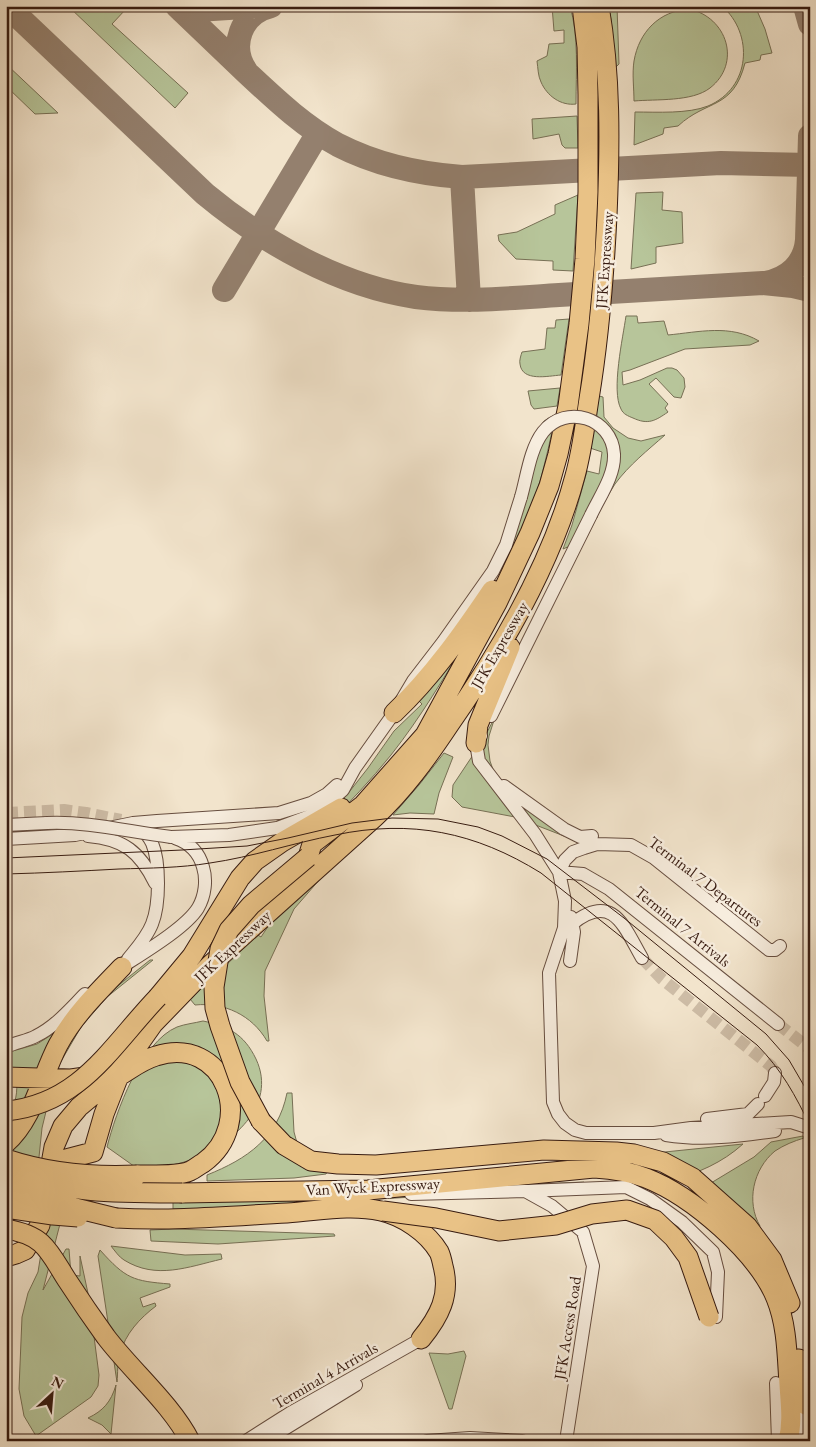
<svg xmlns="http://www.w3.org/2000/svg" width="816" height="1447" viewBox="0 0 816 1447" font-family="'EB Garamond',serif">
	<style>
		.grass { fill: #b7c59a; stroke: #777055 }
		.lines { fill: none; stroke-linecap: round; stroke-linejoin: round }
		.taxiway { stroke: #94806e; stroke-width: 24 }
		.minor-tunnel { stroke: #cdbca6; stroke-width: 12; stroke-dasharray: 12 6; stroke-linecap: butt }
		.minor-casing { stroke: #664d3f; stroke-width: 14 }
		.highway-casing { stroke: #371b10; stroke-width: 21 }
		.minor { stroke: #f7edde; stroke-width: 12 }
		.highway { stroke: #e9c286; stroke-width: 19 }
		.tram { stroke: #371b10; stroke-width: 1 }
		.minor-bridge-casing { stroke: #664d3f; stroke-width: 14; stroke-linecap: butt }
		.highway-bridge-casing { stroke: #371b10; stroke-width: 21; stroke-linecap: butt }
		.minor-bridge { stroke: #f7edde; stroke-width: 12 }
		.highway-bridge { stroke: #e9c286; stroke-width: 19 }
		.labels { text-anchor: middle; stroke-width: 5; stroke-linejoin: round; paint-order: stroke }
		.street-label { font-size: 16px; fill: #371b10; stroke: #f7edde }
	</style>
	<rect width="100%" height="100%" fill="#f2e4cc"/>
	<filter id="stains"><feTurbulence type="fractalNoise" baseFrequency=".004" numOctaves="4"/><feColorMatrix values="0 0 0 0 .2 0 0 0 0 .09 0 0 0 0 .02 0 0 0 .5 -.17"/></filter>
	<radialGradient id="worn" r=".72"><stop offset=".6" stop-color="#630" stop-opacity="0"/><stop offset="1" stop-color="#630" stop-opacity=".3"/></radialGradient>
	<path class="grass" d="M68 6H123L126 9 112 24 188 93 175 108Z
		M552 6H570C579 37 576 72 576 104 561 106 547 96 541 82 538 76 538 68 537 61L547 56 549 44 564 43V30L554 31Z
		M608 6H617L619 64 616 67 611 19Z
		M722 6H755L765 29 772 53 761 55 760 60 745 63C733 110 707 99 678 126L664 128 663 134 634 145 635 112C657 112 688 114 708 106 751 88 754 34 722 6Z
		M689 9C727 17 742 63 710 88 692 102 656 99 634 101 634 88 632 74 634 61 639 32 659 11 689 9Z
		M6 64 58 113 35 114 6 86Z
		M577 116 578 148H565L562 145 559 134 533 139 532 119Z
		M663 192 662 210 682 212 683 243 656 247V263L631 269 636 193Z
		M578 195 573 271 553 270V261L516 259 499 241 498 235 517 232 555 214V205Z
		M626 316H637L638 323 664 321 668 335C699 332 730 324 759 341L750 345 685 349 630 370 622 372 623 385 640 380 667 368H672L677 370 684 378 685 387 681 398 674 397 656 378 649 384 668 404 665 408 668 412C655 421 648 425 633 418 628 416 623 414 621 409 611 391 623 337 626 316Z
		M569 319 561 375C548 376 522 382 520 364 519 361 521 355 522 352L545 349 547 328H555L556 320Z
		M560 388 557 406 534 409 531 405 528 391Z
		M599 396 603 397 604 417 613 428 628 438 641 441 665 435C648 450 629 465 615 484 598 510 588 540 570 566V546L563 549 572 525 587 471 599 474 602 452 590 448Z
		M556 414C546 458 536 511 512 549L510 548 533 436 544 421Z
		M470 635C445 676 421 717 391 755 371 780 349 803 326 826L331 809 346 796 368 768 394 731 422 704 418 700Z
		M495 717 489 736 488 745 490 761 496 778 564 836 515 817 462 807 452 797 453 785 483 740Z
		M444 753 453 757 439 793 434 814 410 813 393 815 419 785Z
		M333 862 334 863 294 909 265 971 264 996 269 1041H267C252 1015 224 1002 195 1005L190 999 258 935 261 937 269 925Z
		M150 960H153L107 997 81 1027 60 1063 50 1095 42 1128 39 1157 31 1189 6 1235V1152L78 1026 105 996Z
		M203 1021C228 1026 244 1034 256 1059 278 1106 231 1145 190 1160 174 1166 156 1168 138 1169L107 1147C116 1112 141 1042 177 1027 185 1024 195 1023 203 1021Z
		M56 1032 25 1104 13 1106C18 1094 18 1083 13 1071 9 1063 6 1063 6 1053L37 1044Z
		M287 1093H292L294 1132 299 1150 327 1172 326 1174 294 1178 207 1181V1175C247 1159 278 1138 287 1093Z
		M803 1136 804 1138C794 1141 784 1145 775 1151 753 1169 746 1202 760 1226L758 1229 706 1186 754 1157 771 1142Z
		M743 1144C722 1163 698 1173 670 1181L662 1176V1171L645 1154Z
		M584 1182V1187L225 1208 173 1209V1199Z
		M55 1209 61 1220 43 1290 66 1249H69L71 1275 80 1276V1256L89 1298 99 1375 98 1386 91 1397 36 1436 24 1416 19 1389 22 1317 28 1293 38 1272 43 1241Z
		M173 1229 334 1234 335 1236 218 1244 151 1241 150 1230Z
		M111 1246 185 1255 221 1254 222 1259C188 1267 156 1280 124 1260 119 1257 115 1251 111 1246Z
		M100 1250C126 1279 133 1281 170 1284V1287L140 1298 143 1307 155 1303 156 1306C140 1318 125 1334 120 1354 117 1362 118 1373 117 1382L98 1256Z
		M464 1351 466 1356 452 1409H449L429 1353 448 1354Z
		M116 1385 111 1434 102 1425 88 1418C103 1411 111 1402 116 1385Z"/>
	<g class="lines">
		<path class="taxiway" d="M7 6 205 194C263 242 339 286 416 297 464 303 512 298 559 295 627 291 695 287 763 283L793 286 810 290
			M177 6C200 28 223 50 246 72 275 99 303 126 338 145 377 165 419 174 462 177L721 163 810 165
			M805 6 810 24
			M182 11 261 6
			M246 71C229 46 241 13 271 6
			M810 136 807 240 810 253
			M462 177 469 300
			M765 283C788 279 805 264 807 240
			M224 290 318 133"/>
		<path class="minor-tunnel" d="M6 813 64 810 86 813 121 820
			M642 958 662 979 771 1066 775 1073
			M778 1024 810 1049"/>
		<defs>
			<path id="minor" d="M491 716 591 515
				M481 736 476 743 479 761 535 834 559 872 565 901 564 928 549 973 553 1102 558 1114 565 1123 575 1130 586 1133H654L691 1128 791 1122 810 1128
				M504 786 564 829 580 837 592 836
				M6 825 47 823
				M88 836C124 839 140 852 155 883
				M171 837 229 835 277 828 312 815 326 805 343 790 355 768 394 713 413 681 443 642 493 571 506 545 521 497
				M6 839 75 835 133 823 157 821 279 813 311 803 327 794 337 785
				M559 872 565 860 573 852 584 848 597 844 631 845 654 858 769 950H775L780 946
				M559 872 583 874 609 889 778 1024
				M572 924C613 891 624 927 642 958
				M128 959C137 948 147 937 152 924 160 904 160 862 152 843 149 837 145 832 140 827
				M570 961 574 932 571 917
				M117 970C138 956 185 929 198 908 205 896 207 880 203 867 199 852 190 843 175 838
				M6 1047C16 1042 27 1041 36 1036 56 1026 70 1009 85 994
				M765 1096 774 1082 775 1073
				M707 1119 748 1114 758 1104
				M666 1135C703 1141 739 1136 775 1131
				M526 1191 626 1187 650 1199 682 1222 713 1252 718 1272 716 1317
				M411 1194 525 1191 552 1206 583 1232 593 1266 566 1441
				M776 1383 778 1441
				M246 1441 290 1413 421 1339
				M265 1441 356 1385
				M427 1441 470 1438 522 1441
				M804 1441 806 1405"/>
			<path id="highway" d="M394 713C432 677 463 633 492 590
				M476 743 478 725 510 647
				M308 857 312 844 363 805 425 735 497 603 530 533 549 486 558 454 568 406 579 324 585 259 588 192V95L587 47 582 6
				M158 997 192 956 240 878 255 861 282 842 341 808
				M119 1076C131 1069 142 1060 156 1056 224 1034 258 1123 203 1163 199 1165 195 1169 190 1171 180 1176 150 1175 137 1175
				M6 1077 71 1079 92 1076
				M261 1121 284 1145 311 1161 338 1164 376 1165 544 1150 616 1152 634 1154 663 1162 693 1178 747 1226 772 1260 790 1303
				M6 1143C33 1120 42 1075 58 1045 74 1015 99 991 122 967
				M51 1163 93 1152 104 1114 122 1068 153 1024 210 965 375 817C404 790 427 758 449 725 500 652 552 563 575 476 582 451 585 425 589 399 599 338 604 277 607 216 610 146 611 75 599 6
				M182 1193 368 1190 594 1168C612 1169 629 1171 646 1178 692 1196 757 1252 776 1298 787 1325 787 1354 789 1384 790 1403 793 1422 788 1441
				M116 1218C173 1221 230 1216 287 1213 319 1211 349 1204 381 1211 403 1216 427 1232 439 1252 441 1256 442 1261 443 1266 451 1295 439 1317 421 1339
				M6 1257 16 1254 25 1250 40 1225 54 1147 63 1126 79 1107 97 1092 115 1068
				M799 1359 806 1405"/>
		</defs>
		<use href="#minor" class="minor-casing"/>
		<use href="#highway" class="highway-casing"/>
		<use href="#minor" class="minor"/>
		<use href="#highway" class="highway"/>
		<path class="tram" d="M6 858 182 850 247 846 288 838 352 823 392 818 438 819 478 827 502 836 547 859 624 918 766 1034 789 1060 810 1096
			M6 874C44 873 82 871 119 869 150 868 180 868 210 863 252 857 293 843 335 835 411 819 475 832 541 873L757 1045C781 1069 796 1096 810 1126"/>
		<defs>
			<path id="minor-bridge" d="M521 497C527 476 530 449 543 432 566 403 612 418 614 454 615 475 600 496 591 515
				M47 823C88 821 129 832 171 837"/>
			<path id="highway-bridge" d="M6 1111C81 1104 111 1046 158 997
				M261 1121 240 1082 220 1026 215 1008 214 987 220 949 229 930 251 905 308 857
				M6 1159C48 1173 94 1177 137 1175
				M6 1171C62 1194 122 1193 182 1193
				M6 1191 116 1218
				M6 1208 53 1215 78 1217
				M383 1211 436 1218 499 1231 556 1225 592 1214 627 1210 655 1220 674 1238 688 1257 709 1317
				M6 1229C18 1231 32 1235 41 1243 52 1253 59 1268 67 1280 80 1300 93 1319 106 1337 131 1370 172 1405 190 1441"/>
		</defs>
		<use href="#minor-bridge" class="minor-bridge-casing"/>
		<use href="#highway-bridge" class="highway-bridge-casing"/>
		<use href="#minor-bridge" class="minor-bridge"/>
		<use href="#highway-bridge" class="highway-bridge"/>
	</g>
	<g class="labels">
		<g class="street-label">
			<text transform="translate(604 260) rotate(-86)" y="6">JFK Expressway</text>
			<text transform="translate(499 645) rotate(-60)" y="6">JFK Expressway</text>
			<text transform="translate(706 881) rotate(37)" y="6">Terminal 7 Departures</text>
			<text transform="translate(683 926) rotate(39)" y="6">Terminal 7 Arrivals</text>
			<text transform="translate(232 946) rotate(-43)" y="6">JFK Expressway</text>
			<text transform="translate(373 1186) rotate(-3)" y="6">Van Wyck Expressway</text>
			<text transform="translate(567 1328) rotate(-81)" y="6">JFK Access Road</text>
			<text transform="translate(325 1375) rotate(-30)" y="6">Terminal 4 Arrivals</text>
		</g>
	</g>
	<rect width="816" height="1447" fill="none" stroke="#f2e4cc" stroke-width="25"/>
	<rect x="8" y="8" width="801" height="1432" fill="none" stroke="#371b10" stroke-width="2.5"/>
	<rect x="12" y="12" width="791" height="1422" fill="none" stroke="#371b10"/>
	<g transform="translate(52 1394) rotate(26)" stroke="#f7edde" stroke-width="4" paint-order="stroke">
	<path d="M0-4L9 19L0 12L-9 19Z" fill="#371b10"/>
	<text y="-8" font-size="14" font-weight="bold" text-anchor="middle" fill="#371b10">N</text>
	</g>
	<rect width="100%" height="100%" filter="url(#stains)"/>
	<rect width="100%" height="100%" fill="url(#worn)"/>
</svg>
